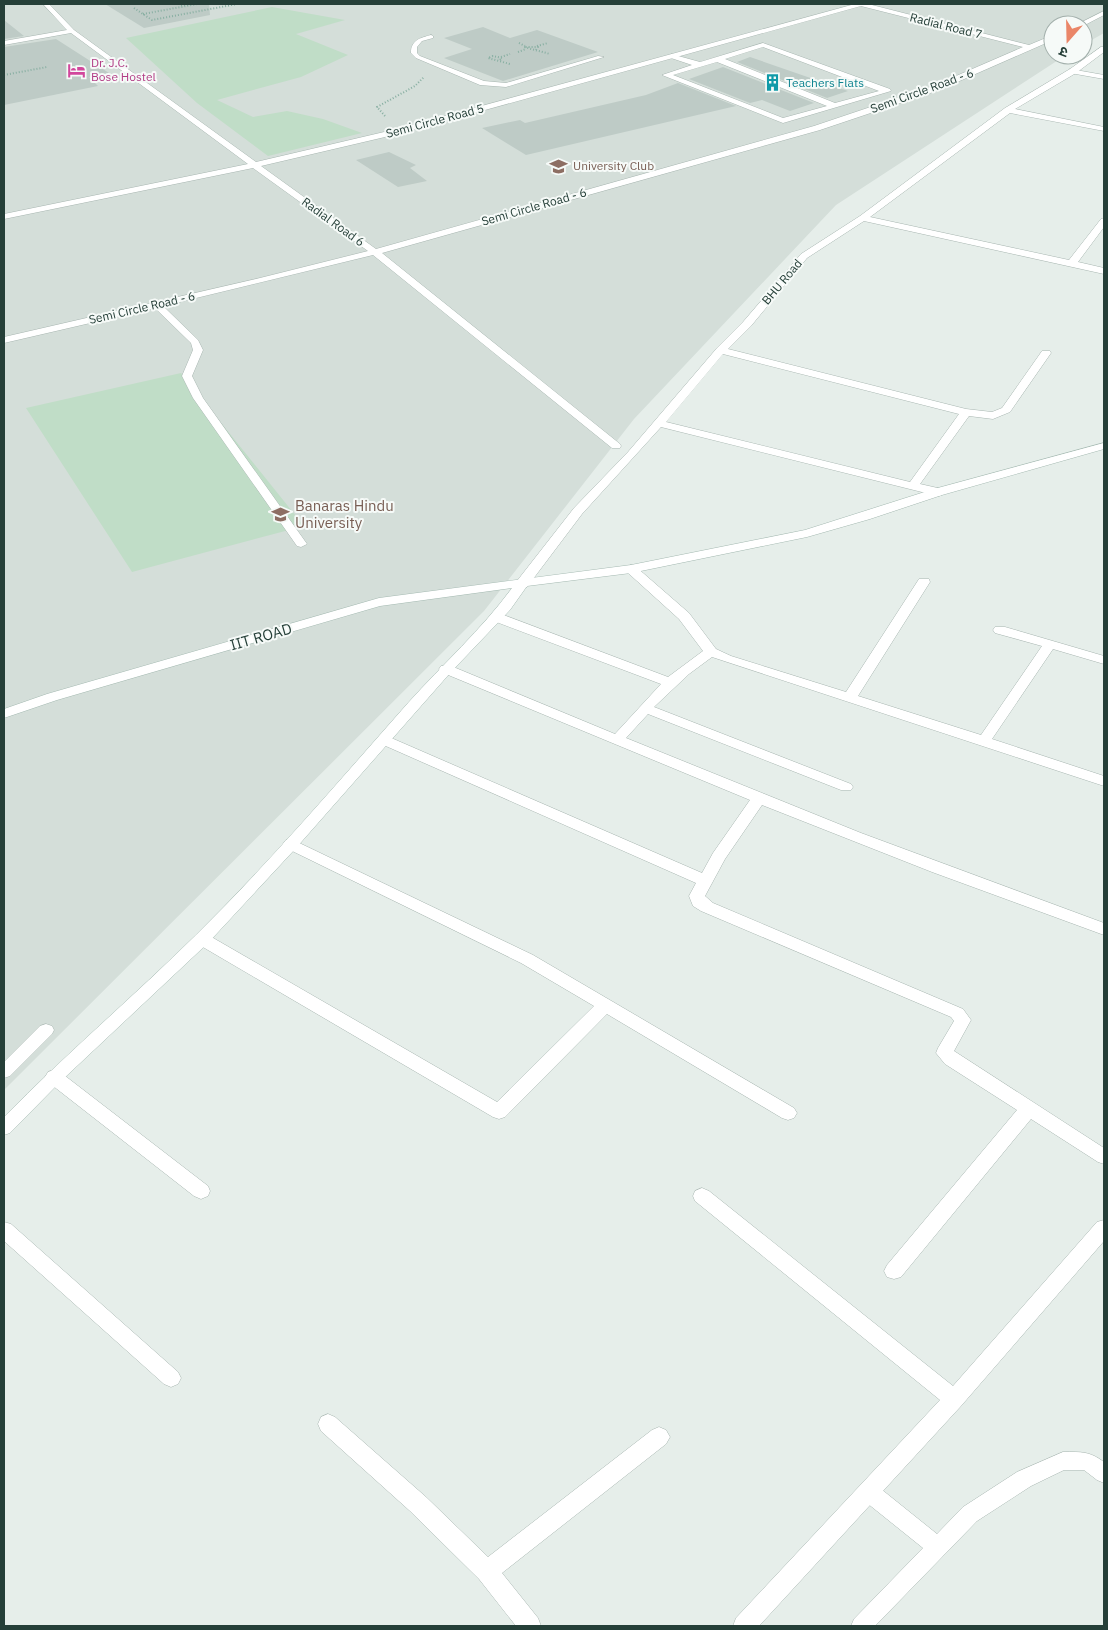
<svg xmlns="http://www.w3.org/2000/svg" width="1108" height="1630" viewBox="0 0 1108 1630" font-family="'IBM Plex Sans','Noto Sans Devanagari',sans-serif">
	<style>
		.built { fill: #d4ded9 }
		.green { fill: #c0ddc7 }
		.building { fill: #becbc6 }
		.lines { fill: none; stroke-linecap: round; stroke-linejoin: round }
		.lane-casing { stroke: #a8b6b1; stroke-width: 1 }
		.street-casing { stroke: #a8b6b1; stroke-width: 1 }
		.secondary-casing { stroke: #a4b9b1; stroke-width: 1 }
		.path { stroke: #88afa2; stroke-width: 2; stroke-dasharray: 1 2; stroke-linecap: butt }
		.lane { fill: #fff; fill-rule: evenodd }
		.street { fill: #fff; fill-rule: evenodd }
		.secondary { fill: #fff; fill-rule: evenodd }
		.labels { text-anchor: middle; stroke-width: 4; stroke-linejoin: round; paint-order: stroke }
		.far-street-label { font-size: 12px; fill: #253f38; stroke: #f6faf8 }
		.far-hotel-label { font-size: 12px; fill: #b23c85; stroke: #f6faf8; text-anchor: start }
		.far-culture-label { font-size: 12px; fill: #0d838f; stroke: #f6faf8; text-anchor: start }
		.far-education-label { font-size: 12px; fill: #785e54; stroke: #f6faf8; text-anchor: start }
		.education-label { font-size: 15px; fill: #785e54; stroke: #f6faf8; text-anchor: start }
		.street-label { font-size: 15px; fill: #253f38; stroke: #f6faf8 }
	</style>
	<rect width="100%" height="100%" fill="#e6eeea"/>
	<path class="built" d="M4 4H1104V33L1083 45V25H1053V55H1066L836 205 634 419 484 611 4 1090Z"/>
	<path class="green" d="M272 7 345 20 296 34 348 55 301 77 217 100 253 117 287 111 323 119 362 133 268 156 197 103 126 38Z
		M181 373 304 526 132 572 26 408Z"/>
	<path class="building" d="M105 4H209L210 15 144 28Z
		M4 20 24 36 4 39Z
		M483 27 510 38 537 30 598 52 503 81 444 58 472 49 444 38Z
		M56 39 109 73 89 77 98 86 4 105V47Z
		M750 57 848 91 827 98 737 62Z
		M723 67 814 103 790 111 762 100 750 103 689 79Z
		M678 83 736 106 526 155 482 128 520 120 525 123 646 95Z
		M389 152 416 165 410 168 427 181 398 187 356 160Z"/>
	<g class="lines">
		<defs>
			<path id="lane" d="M43 4H49L74 30 256 162 397 129 855 4H868L1029 45 1053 35V40L939 90 820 130 382 253 620 444 621 446 620 448H612L373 255 163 306 198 340 203 350 192 376 203 398 307 544 301 547 297 546 193 398 182 376 193 350 191 343 155 308 4 343V337L260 278 368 251 253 168 4 219V214L248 164 71 33 4 45V41L67 30ZM861 6 1023 47 933 86 814 126 376 249 261 166 402 133Z
				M1104 11V15L1083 26 1076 25Z
				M431 35 433 36V38L422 41 417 47V53L420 56 484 81 506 83 598 56 604 57 506 87 480 85 416 58 411 53C411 40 420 38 431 35Z
				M1070 69 1104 75V79L1070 73Z
				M46 1024 52 1026 54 1030 52 1034 10 1076 4 1078V1062L40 1026Z
				M1063 1452C1082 1452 1089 1451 1104 1462V1483L1097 1480 1084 1470H1064L1031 1486 977 1521 875 1626H851L854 1619 923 1548 862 1499 859 1492 862 1485 869 1483 876 1485 937 1534 963 1507 1017 1472Z"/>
			<path id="street" d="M763 43 890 89 891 91 783 123 662 75 692 65 671 58V54L700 62ZM763 47 879 91 835 103 725 59ZM717 62 827 106 783 118 673 75Z
				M1101 47H1104V52L1076 73 1015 109 1104 127V131L1010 113 870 217 1069 260 1101 219 1104 218V227L1078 262 1104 268V274L864 221 807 258 751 326 728 349 966 409 992 412 1002 408 1042 351H1050L1051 353 1010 412 993 419 969 416 920 484 942 489 944 492 942 495 938 496 661 427 582 514 527 587H517L516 584 517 581 574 508 628 452 717 348 743 322 801 254 860 216 1005 108 1070 69ZM723 354 959 414 910 482 666 422Z
				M631 565 635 566 689 613 716 649 731 656 846 692 919 579H929L930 582 858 696 981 735 1042 646 995 633 993 630 995 627H1005L1104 656V664L1053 649 992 739 1104 776V786L712 657 689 674 654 707 851 784 853 787 851 790H841L648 714 626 738 861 833 1104 923V935L932 872 762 805 725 859 705 896 713 903 963 1009 971 1020 954 1051 1104 1148V1164L1098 1162 1031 1119 901 1277 894 1279 887 1277 884 1271 887 1265 1017 1110 945 1064 936 1053 938 1048 954 1021 951 1017 701 911 693 906 689 896 696 883 379 743 377 740 379 737H389L702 873 713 853 750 800 441 672 439 669 441 666H451L615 734 661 684 491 620 489 617 496 613 501 614 668 677 703 651 679 619 627 572 625 569Z
				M291 839 533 955 794 1108 797 1113 794 1118 788 1120 782 1118 607 1014 505 1117 499 1119 493 1117 196 943 194 939 196 935 202 933 208 935 497 1102 594 1006 521 963 286 848 283 844 286 840Z
				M54 1070 60 1072 208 1186 210 1191 208 1196 201 1199 194 1196 48 1082 45 1077 48 1072Z
				M702 1188 709 1191 953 1386 1097 1222 1104 1220V1241L961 1406 759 1626H733L736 1618 940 1400 695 1201 693 1196 695 1191Z
				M4 1222 11 1224 178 1372 181 1378 178 1384 171 1387 164 1384 4 1241Z
				M328 1414 335 1417 426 1497 488 1557 652 1430 659 1427 666 1430 670 1437 666 1444 502 1573 538 1618 541 1626H516L479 1579 410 1511 321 1431 318 1424 321 1417Z"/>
			<path id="secondary" d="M1104 443V449L942 495 870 519 807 537 631 573 527 586 510 610 451 672 296 848 208 943 60 1082 10 1133 4 1135V1117C66 1054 133 997 196 935 271 861 339 781 408 703 442 665 482 629 512 588L380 606 57 700 4 718V709L47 694 379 598 631 565 805 530 934 489Z"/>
		</defs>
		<use href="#lane" class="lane-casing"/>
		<use href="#street" class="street-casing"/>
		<use href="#secondary" class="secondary-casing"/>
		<path class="path" d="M181 5H190
			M134 8 152 20 237 4
			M143 14 197 4
			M519 43 525 46
			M537 46 548 43
			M536 50 538 47H524L550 54
			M518 52 526 49
			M501 57 510 54
			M500 60 502 58 493 56 488 58 510 64
			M4 75 47 67
			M385 116 377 107 415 86 424 77"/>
		<use href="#lane" class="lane"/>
		<use href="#street" class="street"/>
		<use href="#secondary" class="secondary"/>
	</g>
	<defs>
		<symbol id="hotel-bare" viewBox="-9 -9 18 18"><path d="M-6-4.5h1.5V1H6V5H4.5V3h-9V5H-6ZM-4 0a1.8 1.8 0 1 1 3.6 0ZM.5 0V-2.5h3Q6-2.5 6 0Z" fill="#d1479c" stroke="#f6faf8" stroke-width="2.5" paint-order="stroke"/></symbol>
		<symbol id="building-bare" viewBox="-9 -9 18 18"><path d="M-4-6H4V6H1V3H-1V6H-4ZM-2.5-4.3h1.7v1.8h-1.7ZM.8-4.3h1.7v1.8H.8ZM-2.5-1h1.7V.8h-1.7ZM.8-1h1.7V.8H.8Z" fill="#0f9aa8" stroke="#f6faf8" stroke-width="2.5" paint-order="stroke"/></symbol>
		<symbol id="university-bare" viewBox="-9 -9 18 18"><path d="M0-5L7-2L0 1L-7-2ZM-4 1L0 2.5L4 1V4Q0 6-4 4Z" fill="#8d6e63" stroke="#f6faf8" stroke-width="2.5" paint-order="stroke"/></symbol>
	</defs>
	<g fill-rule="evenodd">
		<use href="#hotel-bare" x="64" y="58" width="25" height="25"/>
		<use href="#building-bare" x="760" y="70" width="25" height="25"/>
		<use href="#university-bare" x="546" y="154" width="25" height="25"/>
		<use href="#university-bare" x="268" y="502" width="25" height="25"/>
	</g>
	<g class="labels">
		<g class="far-street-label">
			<text transform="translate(946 26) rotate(14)" y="4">Radial Road 7</text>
			<text transform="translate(922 91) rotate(-20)" y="4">Semi Circle Road - 6</text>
			<text transform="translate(435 121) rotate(-15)" y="4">Semi Circle Road 5</text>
			<text transform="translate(534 207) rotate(-16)" y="4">Semi Circle Road - 6</text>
			<text transform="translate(333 222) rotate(36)" y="4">Radial Road 6</text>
			<text transform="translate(782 282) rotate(-50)" y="4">BHU Road</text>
			<text transform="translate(142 308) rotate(-13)" y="4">Semi Circle Road - 6</text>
		</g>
		<g class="far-hotel-label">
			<text x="91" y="67">Dr. J.C.<tspan x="91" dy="14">Bose Hostel</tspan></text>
		</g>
		<g class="far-culture-label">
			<text x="786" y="87">Teachers Flats</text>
		</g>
		<g class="far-education-label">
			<text x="573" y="170">University Club</text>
		</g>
		<g class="education-label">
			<text x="295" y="511">Banaras Hindu<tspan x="295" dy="17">University</tspan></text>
		</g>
		<g class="street-label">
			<text transform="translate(261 637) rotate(-16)" y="5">IIT ROAD</text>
		</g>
	</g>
	<rect width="1108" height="1630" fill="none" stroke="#253f38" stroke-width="10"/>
	<g transform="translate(1068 40) rotate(200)"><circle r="24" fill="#f6faf8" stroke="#a2afab"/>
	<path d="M0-4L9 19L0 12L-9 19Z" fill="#ea8668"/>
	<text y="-8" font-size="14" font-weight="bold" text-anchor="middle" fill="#253f38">उ</text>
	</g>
</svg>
